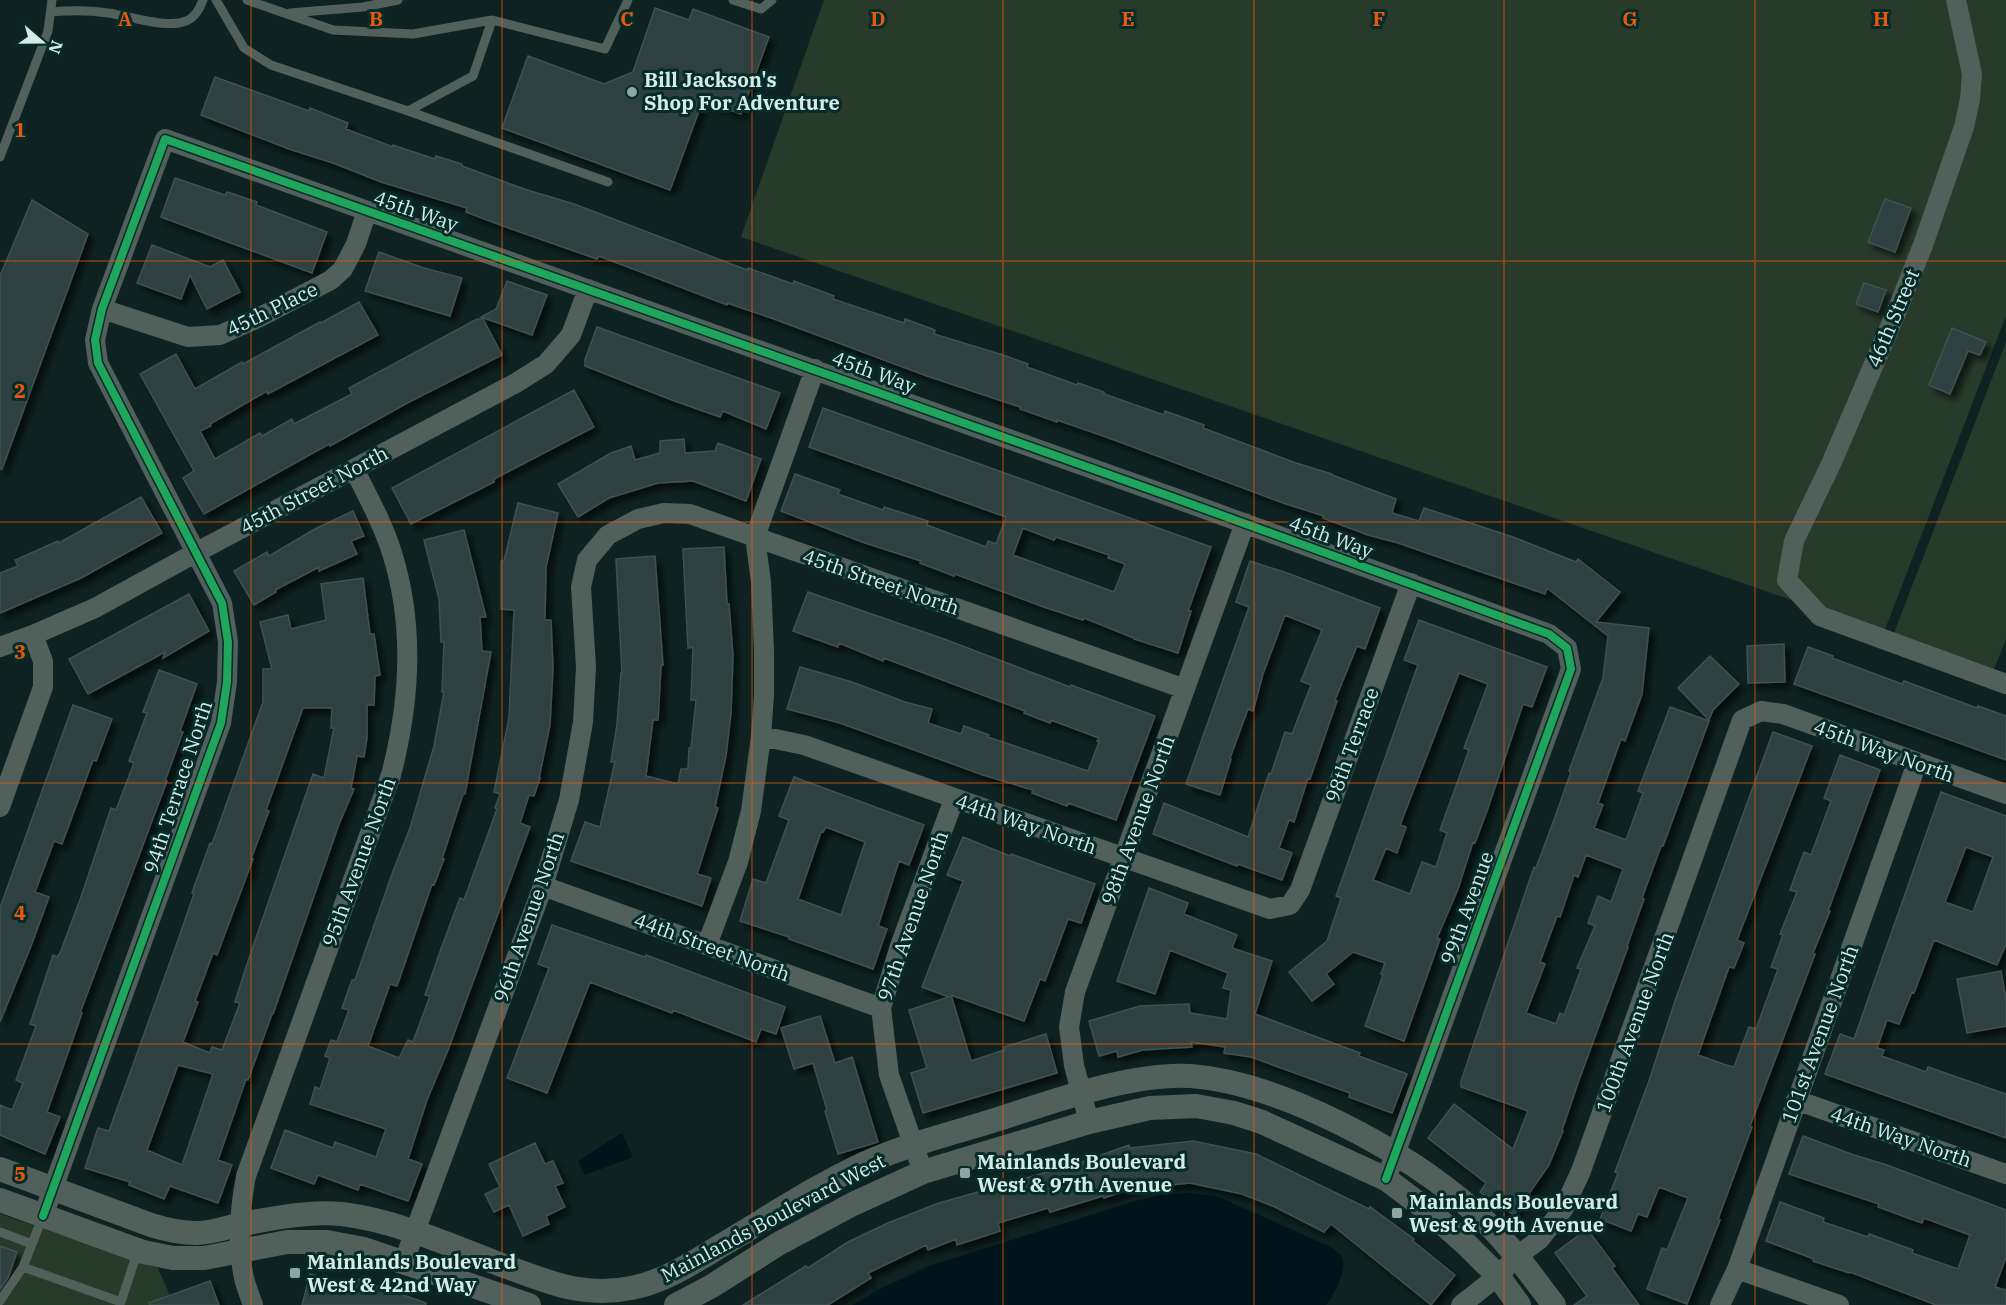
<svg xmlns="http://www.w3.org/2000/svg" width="2006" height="1305" viewBox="0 0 2006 1305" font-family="'IBM Plex Serif',serif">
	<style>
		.green { fill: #283b2b }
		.water { fill: #01141b }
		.building { fill: #2e3f3f; stroke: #3f5150; stroke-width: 1.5; fill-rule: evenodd; filter: url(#shadow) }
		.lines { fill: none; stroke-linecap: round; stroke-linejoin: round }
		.service { stroke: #51605b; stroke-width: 9 }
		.minor { stroke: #51605b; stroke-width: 20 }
		.tertiary { stroke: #51605b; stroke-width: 24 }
		.cycleway-casing { stroke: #052c28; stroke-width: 11 }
		.cycleway { stroke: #20a55d; stroke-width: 8 }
		.grid { fill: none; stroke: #e8590c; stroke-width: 1.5; stroke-opacity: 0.55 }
		.poi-dot { fill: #90a4a1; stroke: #052c28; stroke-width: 2 }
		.labels { text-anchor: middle; stroke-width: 6; stroke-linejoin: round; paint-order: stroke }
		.poi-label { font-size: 20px; font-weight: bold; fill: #d6eae6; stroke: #052c28; text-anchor: start }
		.street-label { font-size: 20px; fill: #d6eae6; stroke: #052c28 }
		.grid-label { font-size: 20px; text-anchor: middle; font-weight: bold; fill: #e8590c; stroke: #052c28; stroke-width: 6; stroke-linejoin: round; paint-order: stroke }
	</style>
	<defs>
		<filter id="shadow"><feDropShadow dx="5.5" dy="5.5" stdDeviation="3" flood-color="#0009"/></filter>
	</defs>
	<rect width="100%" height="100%" fill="#0e2321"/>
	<path class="green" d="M824 0H2006V316L1884 632 741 237Z
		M2006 342V639L1994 669 1894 633Z
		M0 1214 158 1268 174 1305H0Z"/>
	<path class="water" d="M622 1133 633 1157 585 1175 578 1161Z
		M1192 1193 1219 1197 1331 1247C1334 1250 1340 1253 1342 1257 1348 1269 1334 1295 1326 1305H852L880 1289 929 1266 1135 1201 1161 1195Z"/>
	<path class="building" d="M655 8 689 20 693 9 769 37 741 114 703 100 670 190 502 128 528 56 604 84 633 72Z
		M215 77 309 111 310 108 348 123 346 129 393 147V145L435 159 436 156 462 164V166L524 189 574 204 747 270 748 268 793 284 794 281 834 296 833 299 904 323 905 319 935 330 934 334 1003 355 1028 364 1027 367 1077 385 1078 383 1104 392V394L1164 415 1165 411 1204 425 1203 428 1296 463 1332 474V475L1396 499 1392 513 1419 521 1424 508 1513 537 1576 562 1578 559 1620 592 1596 622 1649 628 1642 694 1625 741 1621 739 1598 803 1603 805 1594 828 1626 840 1643 793 1638 791 1670 707 1709 721 1663 846H1661L1642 898 1644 899 1627 946 1628 947 1579 1080 1562 1130 1563 1131 1549 1165 1514 1215 1480 1192 1486 1183 1428 1138 1454 1104 1513 1149 1528 1111 1461 1087V1081L1534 867 1536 868 1555 817 1571 772 1569 771 1603 678 1608 636 1547 588 1545 594 1398 543 1368 535 1323 518 1324 516 1283 503 1109 438 1057 420V422L1020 409V407L927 376 774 319 727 303V305L599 256 597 259 503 226 466 212 467 208 381 182 333 163 289 149 201 115ZM1586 855 1623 869 1611 902 1598 896 1588 923 1595 926 1577 968 1581 969 1564 1015 1560 1013 1556 1024 1526 1013 1545 964 1540 962 1557 916 1560 917 1574 875 1578 877Z
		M175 178 225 195 227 192 257 202 256 205 327 232 312 273 161 217Z
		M1885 199 1911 208 1895 252 1868 242Z
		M32 200 88 234 2 469H0V276Z
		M152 245 210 267 223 260 240 292 207 309 190 275 181 299 137 283Z
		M379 252 424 268 462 278 450 316 365 291Z
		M507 281 547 295 532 335 481 317 496 309Z
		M1864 283 1886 290 1878 312 1856 304Z
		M359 302 378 335 268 394 267 391 210 424 211 426 200 431 215 459 260 433 262 436 292 419 294 424 352 394 349 388 477 319H483L502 355 409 402 330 446 329 444 204 514 183 478 194 471 140 374 176 354 195 389 242 362 243 364 320 322 321 323Z
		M597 327 780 393 766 429 723 411 720 417 672 400 585 366V360Z
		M1952 328 1986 342 1980 355 1968 351 1950 394 1929 385Z
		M574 390 594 427 494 479V482L411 524 392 488Z
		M823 408 1211 547 1188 611H1191L1178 653 1134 639V638L1084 618 1083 620 1041 606 955 574 954 576 920 563 921 561 865 543 781 511 795 474 840 490 838 494 883 510 884 507 928 521 927 525 986 547 988 541 996 544 1006 517 809 447ZM1023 528 1054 540 1056 537 1109 555 1108 558 1125 564 1114 592 1013 555Z
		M684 439 685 453 715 451 718 443 761 459 746 501 693 481 658 483 609 498 578 517 558 484 611 453 631 446 635 460 660 453V441Z
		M141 497 162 533 81 578 0 613V573L18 566 15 560 58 541 59 543Z
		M518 503 558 513 546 567 545 620H551L553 668 550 725 539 778H540L534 796 529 795 520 823 530 827 448 1050 427 1100 408 1159 422 1164 408 1201 360 1184 358 1190 318 1175 314 1184 271 1168 285 1130 333 1148 335 1142 376 1157 386 1129 310 1104 315 1087 320 1089 330 1058 325 1056 331 1040 337 1042 349 1010 342 1008 352 980H355L392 874 410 828 434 746 444 692H442L444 642H441L439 599 424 540 464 530 486 617H480L482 651 491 652 465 794H463L442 859H444L434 885 432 884 397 986 390 984 368 1046 399 1058 408 1040 413 1042 430 996 425 995 442 946 460 898 464 900 497 809 495 808 500 794 494 792 509 718 514 610 501 609V561H504Z
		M353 511 364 536 351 541 357 554 319 571V567L275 590 276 592 254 605 234 571 267 552 269 556 315 529Z
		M724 547 727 604H729L733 656 731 713 726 756 715 807 718 808 697 874 711 878 702 906 571 861 585 822 600 827 615 762H611L617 724 621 673H622L616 559 655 556 663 665 661 666 658 720H653L646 776 678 784 681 769H688L689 748H691L696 700H691L693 647 688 648 683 549Z
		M1250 561 1290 574 1380 608 1365 649 1357 646 1335 700 1337 701 1310 779 1308 778 1294 822 1289 820 1279 848 1292 853 1282 880 1238 864 1237 866 1153 834 1164 803 1248 837 1269 773 1271 774 1285 732 1292 734 1311 685 1301 681 1322 630 1285 615 1263 674 1253 711 1248 709 1230 758 1231 759 1220 795 1186 784 1249 607 1236 602Z
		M363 578 370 634H374L380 675 375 676 374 705H367V738L364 757 357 756 351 788 354 789 339 824 273 1014H272L248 1080 246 1079 218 1160 232 1165 218 1203 170 1186 164 1199 129 1185 130 1182 85 1168 98 1128 109 1131 178 940 194 894 192 893 210 843 212 844 263 702V669H272L260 622 288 615 291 629 326 620 321 584ZM303 708H332L331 728H334L324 778 313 774 248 961 235 1002 240 1003 222 1050 212 1047 210 1053 183 1042 198 1002 195 1001 213 953 217 955 253 859H251L269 811 266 810ZM178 1065 213 1074 182 1165 147 1150Z
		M808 592 944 639 1070 687 1071 685 1155 716 1116 820 1068 803 1067 806 1032 793 1033 790 983 775 840 723 787 709 800 667 852 682 905 702 932 709 928 723 961 734 964 726 989 735 988 737 1088 771 1099 742 1097 741 1099 738 1051 720 1050 723 1024 713 1025 711 884 658 883 661 839 643 838 647 793 631Z
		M189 594 209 631 163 658 165 652 88 694 69 659Z
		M1419 620 1547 667 1532 707 1523 704 1488 808 1475 843 1473 842 1458 889 1437 938 1440 939 1404 1041 1365 1026 1383 975 1381 974 1385 963 1353 952 1326 974 1334 984 1312 1001 1289 972 1327 941 1341 898 1336 896 1418 665 1404 660ZM1459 673 1488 684 1464 748 1469 750 1440 830 1447 833 1436 867 1422 862 1410 894 1373 880 1386 848 1397 853 1406 827 1400 825Z
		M1784 644 1785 682 1748 683 1747 646Z
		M1808 647 1833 656 1832 658 1902 684 1904 681 1977 708 1978 706 2006 716V760L1794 684Z
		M1710 656 1739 684 1713 710 1709 720 1678 688Z
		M159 670 197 684 180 731 183 732 165 781H167L80 1013H82L47 1112 60 1117 45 1154 0 1135V1105L12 1110 23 1083 16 1080 36 1026 30 1024 53 955 57 957 60 953 81 897 111 808 116 810 134 763 129 761 147 713 143 712Z
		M73 705 112 719 96 761 93 760 62 844 54 841 35 892 49 897 31 946 0 1022V908Z
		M1773 732 1812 746 1737 940 1744 943 1734 968 1729 967 1698 1055 1726 1065 1734 1067 1749 1027 1756 1029 1778 969 1771 967 1783 935 1780 934 1797 892 1790 890 1804 852 1811 855 1831 801 1824 798 1840 755 1880 770 1828 911H1830L1813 953 1815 954 1750 1126 1752 1127 1718 1219 1720 1220 1687 1304 1647 1289 1662 1248 1667 1250 1688 1198 1659 1187 1647 1217 1638 1214 1631 1231 1600 1219 1618 1173 1615 1172 1649 1081 1675 1001Z
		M794 777 924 825 909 865 899 861 878 926 887 929 873 969 789 939V937L740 921 753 879 766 883 789 820 779 816ZM826 827 865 842 841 915 798 899 821 832H823Z
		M1941 792 2006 816V944L1997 965 1934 940 1914 993 1912 992 1899 1024 1887 1020 1877 1048 1884 1050 1882 1056 1926 1072 1928 1067 2006 1094V1138L1825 1074 1840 1034 1854 1039ZM1966 847 1993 857 1973 912 1945 902Z
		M963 837 1010 856 1011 854 1095 884 1081 923 1068 919 1045 981 1040 979 1024 1021 951 995 971 1061 1004 1050V1047L1046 1034 1057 1073 923 1113 911 1073 927 1068 909 1010 949 997 922 987 963 881 947 875Z
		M1149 888 1188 903 1184 914 1237 935 1232 948 1272 961 1255 1014 1360 1053 1359 1056 1407 1074 1392 1113 1349 1097 1350 1093 1251 1057 1224 1053 1225 1047 1191 1042 1192 1047 1143 1050 1118 1057 1117 1051 1099 1056 1089 1021 1140 1006 1189 1004 1190 1013 1227 1019 1231 990 1223 988 1228 973 1170 950 1155 994 1117 981Z
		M552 925 645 957 646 955 785 1007 776 1034 761 1029 756 1042 673 1010 672 1013 590 982 547 1093 507 1078 549 968 538 964Z
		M2001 971 2006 999V1026L1967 1033 1957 979Z
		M820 1016 835 1063 852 1057 878 1142 838 1154 825 1111 827 1110 813 1063 794 1069 781 1028Z
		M1803 1136 1851 1154 1887 1165 2006 1210V1257L1995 1287 2006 1290V1305H1936L1850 1272 1849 1273 1813 1261 1814 1259 1766 1241 1780 1202 1824 1218 1823 1222 1868 1237 1869 1234 1913 1250 1912 1253 1958 1269 1970 1235 1924 1218 1922 1223 1878 1207 1879 1204 1789 1174Z
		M1193 1141 1256 1154 1369 1209 1370 1207 1414 1239 1413 1241 1455 1275 1431 1305 1331 1224 1324 1232 1275 1207 1242 1194 1190 1183 1151 1187V1182L1104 1198 1103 1196 1050 1212 1048 1208 998 1223 1000 1231 957 1245 956 1239 928 1250 926 1245 868 1273 871 1278 828 1305H743L806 1266 808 1268 848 1242 888 1223 936 1204 1082 1162 1129 1145 1130 1148Z
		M535 1143 545 1164 553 1161 563 1183 555 1186 565 1207 546 1216 549 1224 523 1236 509 1205 494 1212 485 1194 500 1187 489 1164Z
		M1587 1229 1615 1266 1612 1268 1639 1305H1574L1587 1296 1555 1253Z
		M0 1246 17 1252 8 1278 0 1289Z
		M310 1274 356 1285 359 1279 426 1303V1305H302Z
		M210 1281 219 1305H150L149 1303Z"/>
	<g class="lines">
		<path class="service" d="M216 0 244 48 271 65 408 111 473 76 492 20
			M247 0 333 30 413 34 492 20 605 49 628 0
			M733 0 761 9 772 0
			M51 12C71 10 88 10 108 13 130 16 166 29 186 21 195 18 200 8 203 0
			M290 13 363 7 398 0
			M408 111 608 182
			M0 157 48 31 52 0
			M0 1232 32 1244 43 1216
			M32 1244 23 1267 121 1302 138 1250
			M0 1301 23 1267"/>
		<path class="minor" d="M1956 0 1972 74 1970 99 1964 127 1923 245 1898 308 1831 464 1794 541 1787 580 1820 616 2006 684
			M102 309 188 337 220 335 260 317 331 280 343 269 356 244 367 211
			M0 647 33 635 95 608 197 552 516 383 546 364 571 335 588 289
			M761 736 804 745 1270 909 1290 905 1300 890 1411 583
			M0 807 43 687V661L33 635
			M543 886 881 1008
			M707 945 738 862 751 811 761 736 764 696V651L761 582 755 537 815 369
			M1796 1100 2006 1174
			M1089 1122 1074 1065 1069 1027 1075 992 1245 523
			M923 1172 889 1075 881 1008 900 946 954 799
			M43 1216 221 723 227 682 228 642 222 603 98 363 95 340 102 309 165 139C626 303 1089 465 1549 634L1567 648 1571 669 1386 1179
			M404 1261 543 886 569 800 583 722 586 667 581 587 587 560 608 535 638 519 664 513 690 514 1185 689
			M1737 1269 1839 1305
			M253 1305C250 1296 246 1287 244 1278 237 1246 240 1208 246 1176L391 775C410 702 415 626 392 553 383 524 368 497 354 469
			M1461 1305 1498 1276 1517 1256 1539 1240 1564 1208 1581 1171 1742 720 1761 711 1783 714 2006 794
			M1720 1305 1737 1269 1917 763"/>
		<path class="tertiary" d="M0 1169 151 1225C167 1230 181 1233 197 1233 212 1233 228 1227 242 1224 275 1218 309 1211 342 1214 398 1221 452 1246 504 1266 549 1282 582 1298 631 1288 664 1282 694 1262 722 1245 768 1218 814 1187 863 1164 905 1145 951 1134 995 1120 1052 1102 1132 1072 1191 1076 1281 1083 1406 1151 1474 1211 1505 1238 1529 1272 1554 1305
			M0 1200 143 1252 173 1258H204L287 1242H327L364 1249 529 1305
			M676 1305 712 1286 778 1244 853 1204 923 1172 1089 1122 1150 1108 1196 1106 1234 1113 1262 1122 1386 1179 1430 1212 1467 1245 1498 1276 1519 1305"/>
		<defs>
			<path id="cycleway" d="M43 1216 221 723 227 682 228 642 222 603 98 363 95 340 102 309 165 139C626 303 1089 465 1549 634L1567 648 1571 669 1386 1179"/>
		</defs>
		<use href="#cycleway" class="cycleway-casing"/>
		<use href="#cycleway" class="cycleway"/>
	</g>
	<path class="grid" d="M251 0V1305M502 0V1305M752 0V1305M1003 0V1305M1254 0V1305M1504 0V1305M1755 0V1305M0 261H2006M0 522H2006M0 783H2006M0 1044H2006"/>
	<g class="poi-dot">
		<circle cx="632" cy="92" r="6"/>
		<rect x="959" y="1167" width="12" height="12" rx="3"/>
		<rect x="1391" y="1207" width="12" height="12" rx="3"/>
		<rect x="289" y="1267" width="12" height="12" rx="3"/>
	</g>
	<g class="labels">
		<g class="poi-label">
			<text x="644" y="87">Bill Jackson's<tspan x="644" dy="23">Shop For Adventure</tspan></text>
			<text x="977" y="1169">Mainlands Boulevard<tspan x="977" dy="23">West &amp; 97th Avenue</tspan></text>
			<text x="1409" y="1209">Mainlands Boulevard<tspan x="1409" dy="23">West &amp; 99th Avenue</tspan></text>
			<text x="307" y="1269">Mainlands Boulevard<tspan x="307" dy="23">West &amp; 42nd Way</tspan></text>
		</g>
		<g class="street-label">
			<text transform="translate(416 211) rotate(19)" y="7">45th Way</text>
			<text transform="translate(272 309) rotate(-26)" y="7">45th Place</text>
			<text transform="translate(1893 318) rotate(-67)" y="7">46th Street</text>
			<text transform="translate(874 372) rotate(20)" y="7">45th Way</text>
			<text transform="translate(314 490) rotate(-28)" y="7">45th Street North</text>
			<text transform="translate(1331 537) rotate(20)" y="7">45th Way</text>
			<text transform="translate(881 582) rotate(19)" y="7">45th Street North</text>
			<text transform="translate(1352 745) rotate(-70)" y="7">98th Terrace</text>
			<text transform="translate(1884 751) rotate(20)" y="7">45th Way North</text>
			<text transform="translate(178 787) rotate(-72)" y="7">94th Terrace North</text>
			<text transform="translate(1138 820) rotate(-70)" y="7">98th Avenue North</text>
			<text transform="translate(1026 824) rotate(19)" y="7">44th Way North</text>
			<text transform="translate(359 862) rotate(-70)" y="7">95th Avenue North</text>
			<text transform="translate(1467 908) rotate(-70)" y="7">99th Avenue</text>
			<text transform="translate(913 916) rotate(-71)" y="7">97th Avenue North</text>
			<text transform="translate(529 917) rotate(-71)" y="7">96th Avenue North</text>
			<text transform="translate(712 947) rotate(20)" y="7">44th Street North</text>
			<text transform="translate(1635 1022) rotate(-70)" y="7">100th Avenue North</text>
			<text transform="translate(1820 1034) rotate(-70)" y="7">101st Avenue North</text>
			<text transform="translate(1901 1137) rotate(19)" y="7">44th Way North</text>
			<text transform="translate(773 1218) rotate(-28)" y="7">Mainlands Boulevard West</text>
		</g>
	</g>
	<g class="grid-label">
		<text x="125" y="26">A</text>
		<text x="376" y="26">B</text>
		<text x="627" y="26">C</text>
		<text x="878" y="26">D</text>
		<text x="1128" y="26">E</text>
		<text x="1379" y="26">F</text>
		<text x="1630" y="26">G</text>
		<text x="1881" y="26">H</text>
		<text x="20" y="137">1</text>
		<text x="20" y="398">2</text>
		<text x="20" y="659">3</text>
		<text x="20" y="920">4</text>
		<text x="20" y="1181">5</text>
	</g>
	<g transform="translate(42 42) rotate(110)" stroke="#052c28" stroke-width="4.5" paint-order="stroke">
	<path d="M0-4.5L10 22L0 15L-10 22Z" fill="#d6eae6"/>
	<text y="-9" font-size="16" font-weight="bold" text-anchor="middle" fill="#d6eae6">N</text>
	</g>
</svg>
